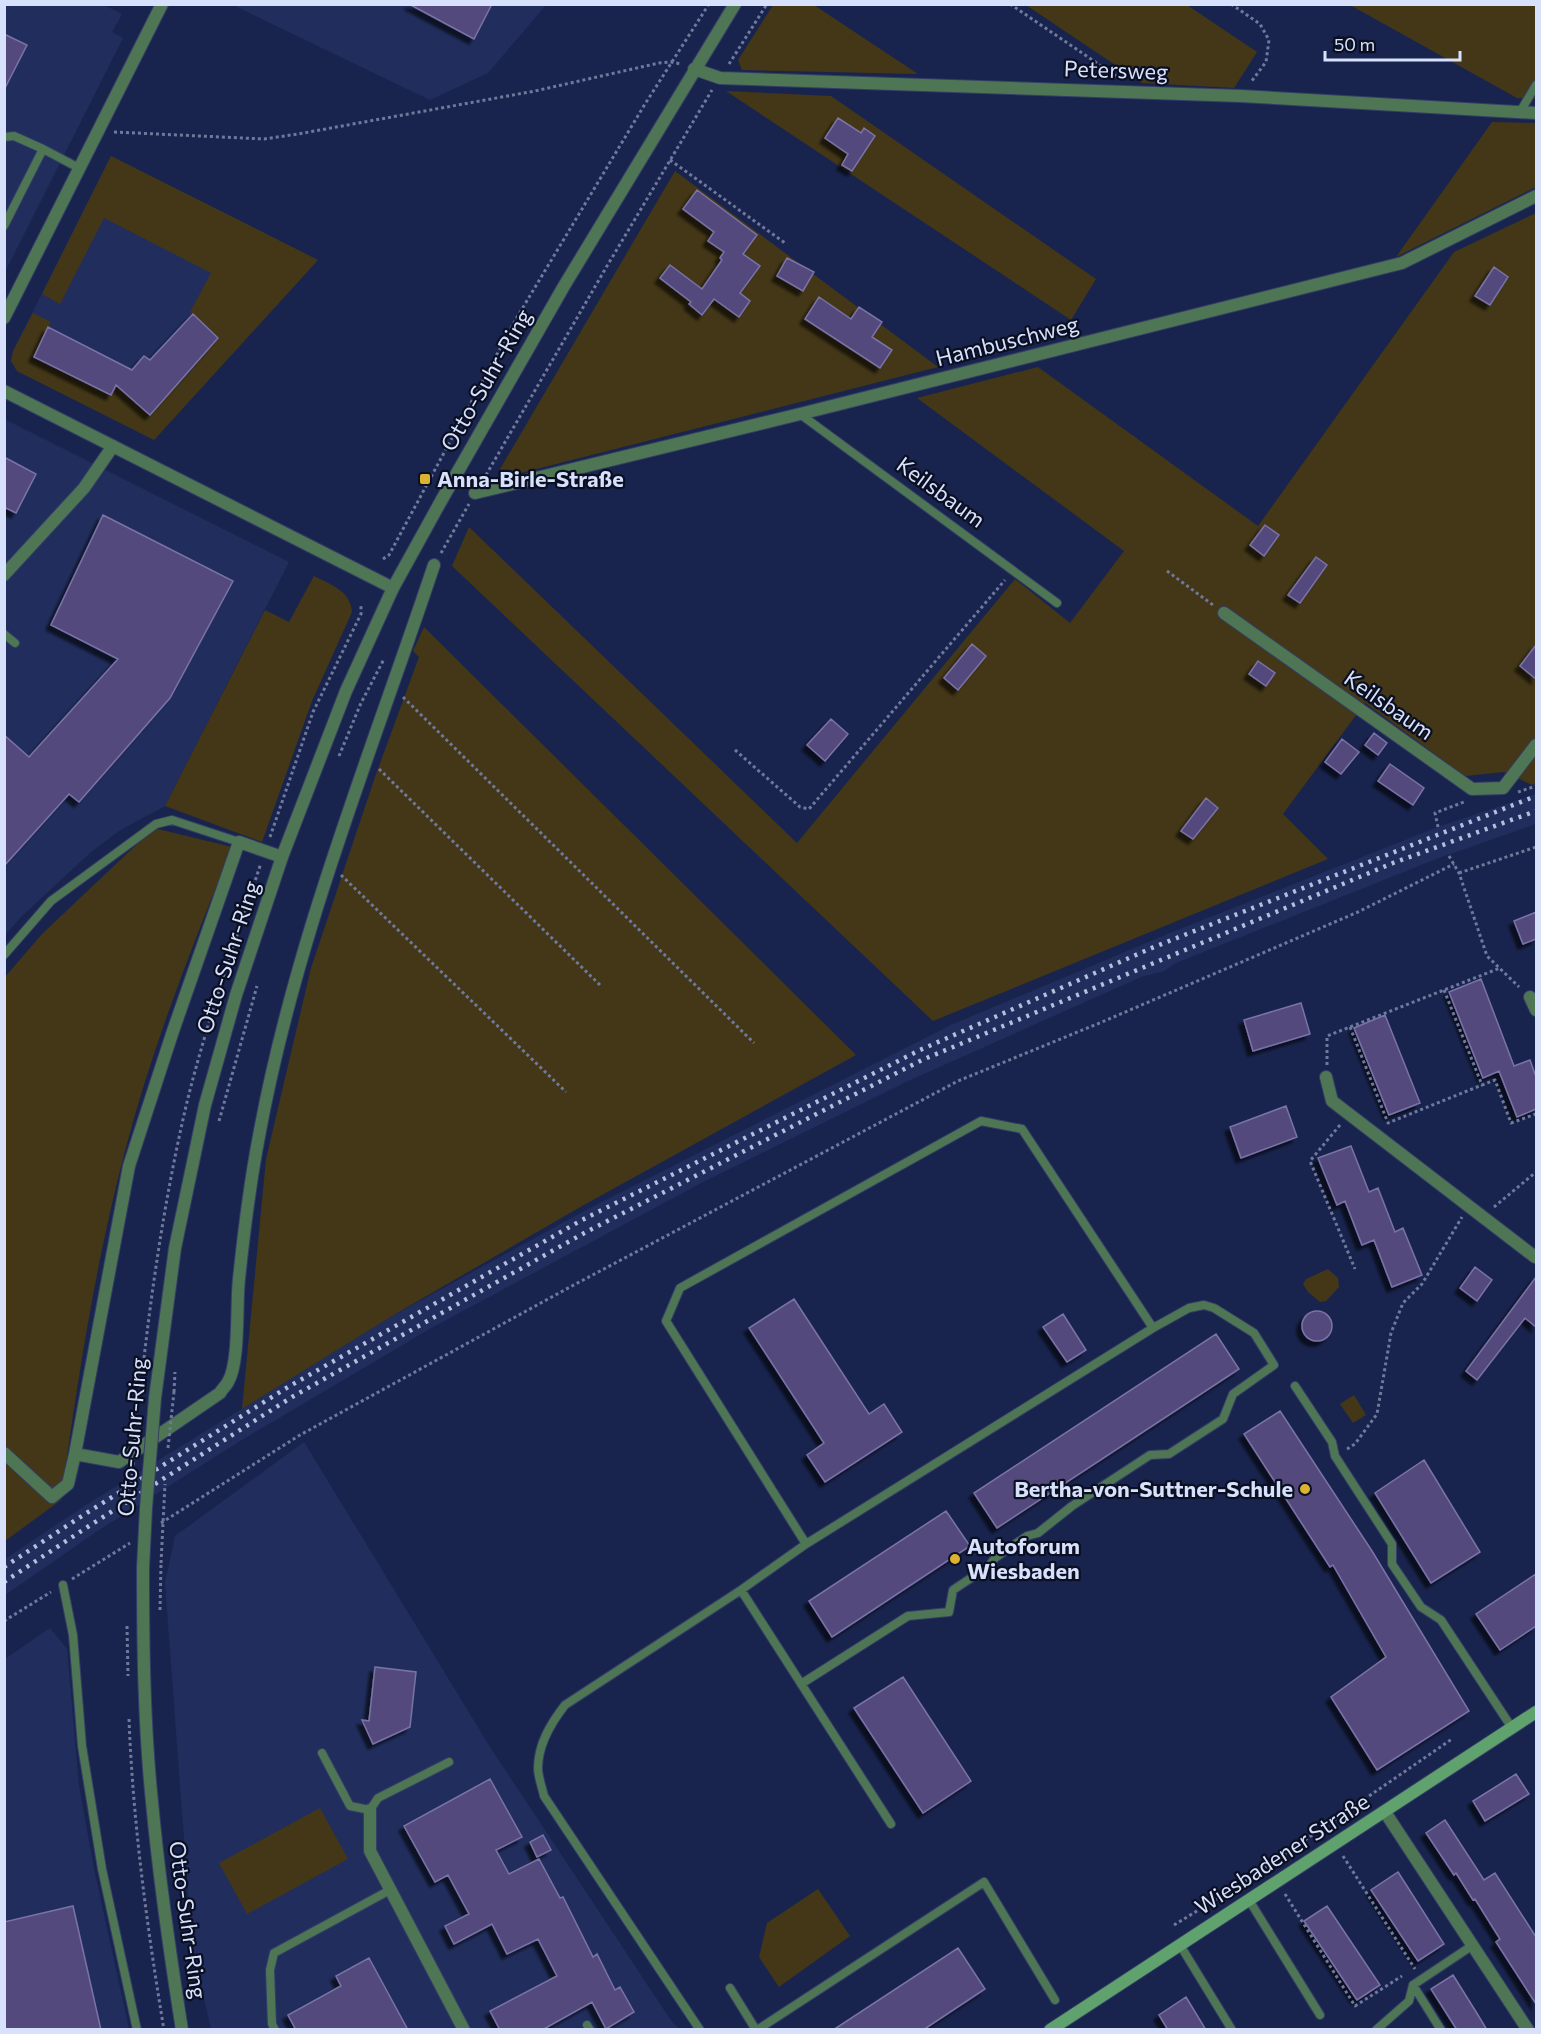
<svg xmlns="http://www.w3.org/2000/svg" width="1541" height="2034" viewBox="0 0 1541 2034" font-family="Commissioner,sans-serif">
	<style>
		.built { fill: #212e5d }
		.green { fill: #433717 }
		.building { fill: #524a7b; stroke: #7a73a7; stroke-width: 1.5; filter: url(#shadow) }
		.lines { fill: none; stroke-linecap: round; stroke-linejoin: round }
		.service-casing { stroke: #343e66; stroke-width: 10 }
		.minor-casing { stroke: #343e66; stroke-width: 14 }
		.tertiary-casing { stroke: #343e66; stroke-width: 14 }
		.secondary-casing { stroke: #343e66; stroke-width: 14 }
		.path { stroke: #6f799c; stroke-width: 3; stroke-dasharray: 3 3; stroke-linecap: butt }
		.service { stroke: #4e7655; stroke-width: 8 }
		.minor { stroke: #4e7655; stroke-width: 12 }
		.tertiary { stroke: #4e7655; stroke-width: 12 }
		.secondary { stroke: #60a26e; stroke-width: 12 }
		.rail { stroke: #b5bfdd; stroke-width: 4.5; stroke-dasharray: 3 6; stroke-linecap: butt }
		.tertiary-bridge-casing { stroke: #343e66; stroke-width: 14; stroke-linecap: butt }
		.path-bridge { stroke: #6f799c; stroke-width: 3; stroke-dasharray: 3 3; stroke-linecap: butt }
		.tertiary-bridge { stroke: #4e7655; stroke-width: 12 }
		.poi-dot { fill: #dcb233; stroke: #0a0f22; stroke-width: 2 }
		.labels { text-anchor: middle; stroke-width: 4.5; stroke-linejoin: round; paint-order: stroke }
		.street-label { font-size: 22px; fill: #d7e1fc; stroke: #0a0f22 }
		.poi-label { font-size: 22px; font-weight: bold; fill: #d7e1fc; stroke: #0a0f22; text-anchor: start }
	</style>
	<defs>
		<filter id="shadow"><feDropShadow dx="-5" dy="5" stdDeviation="1.5" flood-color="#0009"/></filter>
	</defs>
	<rect width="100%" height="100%" fill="#19244e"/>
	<path class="built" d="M5 5H104L122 14 112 32 123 38 5 272Z
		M233 5H546L488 73 430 100Z
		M111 156 318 260 154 440 17 371 11 361 13 351Z
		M4 419 289 562 165 806 119 831 91 852 22 916 5 935Z
		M1536 794V824L1436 859 1176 963 1164 971 1141 977 908 1081 703 1182 433 1327 245 1438 99 1530 5 1595V1559L86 1505 392 1316 588 1209 951 1025 1170 933 1438 827Z
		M304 1442 490 1747 670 2019 679 2029H211L192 1945 165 1583 175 1536Z
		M50 1628 67 1649 79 1786 94 1869 129 2029 5 2030V1659Z"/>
	<path class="green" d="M773 5H814L918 74 742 70 738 60Z
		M1026 5H1187L1257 52 1234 88 1142 83Z
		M1350 5H1536V99L1517 98Z
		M726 91 831 96 1096 279 1071 320Z
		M1492 122 1536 123V187L1396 257Z
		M111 156 318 260 154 440 17 371 11 361 13 351 33 313 51 322 34 357 111 395 115 387 122 390 150 415 175 384 178 385 218 339 190 312 211 273 104 218 60 304 42 294Z
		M675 171 938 367 505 477 500 469Z
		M1536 213V783L1532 785 1504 772 1465 776 1365 703 1283 814 1328 859 933 1021 452 566 469 527 797 843 1015 579 1070 623 1124 551 917 398 1038 367 1258 526 1454 252Z
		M314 576C331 585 350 590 352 612L312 701 262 842 165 806 265 610 289 622Z
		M424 627 856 1055 582 1206 392 1316 242 1409 266 1159 311 968 375 777 419 657 413 651Z
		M154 828 232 847C192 947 152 1047 125 1151 95 1265 77 1383 61 1500L5 1541V977L42 934Z
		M1328 1269 1338 1278 1339 1287 1326 1301 1320 1302 1308 1292 1303 1284 1306 1279Z
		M1354 1395 1366 1415 1353 1423 1340 1404Z
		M320 1808 348 1859 247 1914 219 1863Z
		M818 1889 850 1936 779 1987 759 1957 767 1923Z"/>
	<path class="building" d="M409 4H492L474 39Z
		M4 34 27 45 4 90Z
		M838 118 861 133 864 128 875 136 852 171 842 165 848 154 825 138Z
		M697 190 757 235 743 254 760 266 740 293 750 301 739 317 714 299 702 315 689 304 691 302 660 278 670 265 702 289 722 260 720 258 724 252 708 241 714 232 683 209Z
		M787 258 814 272 803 291 777 276Z
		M1494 267 1508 277 1490 305 1475 296Z
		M819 297 851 319 859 307 882 322 872 337 892 350 880 368 805 319Z
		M193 314 218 338 150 415 116 385 111 395 34 357 48 327 132 370 144 356 150 360Z
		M4 457 36 474 16 513 4 507Z
		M103 515 233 581 170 698 79 802 69 794 4 866V735L29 757 118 659 51 625Z
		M1265 525 1279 535 1264 556 1250 545Z
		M1316 557 1327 565 1300 603 1288 595Z
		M972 644 986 656 958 690 944 678Z
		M1536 645V679L1520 666Z
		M1258 661 1275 673 1266 686 1249 674Z
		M831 719 848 734 825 761 807 745Z
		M1374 733 1387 743 1378 755 1365 745Z
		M1342 739 1359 752 1341 774 1325 762Z
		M1390 764 1424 788 1413 805 1378 781Z
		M1206 798 1218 808 1193 839 1181 831Z
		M1536 912V939L1523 944 1514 921Z
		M1481 979 1514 1066 1530 1060 1536 1077V1109L1517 1117 1499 1071 1483 1078 1449 992Z
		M1301 1003 1310 1034 1253 1051 1244 1020Z
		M1385 1015 1420 1103 1389 1115 1354 1028Z
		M1286 1106 1297 1137 1241 1158 1230 1127Z
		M1351 1146 1369 1192 1378 1188 1395 1232 1403 1228 1422 1275 1392 1287 1374 1240 1362 1245 1345 1201 1337 1205 1318 1158Z
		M1475 1267 1492 1280 1477 1301 1460 1288Z
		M1536 1277V1327L1525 1318 1477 1380 1466 1371Z
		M794 1299 869 1414 884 1404 902 1432 825 1482 807 1455 824 1443 749 1328Z
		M1302 1326a15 15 0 1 1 30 0a15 15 0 1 1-30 0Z
		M1063 1314 1086 1350 1067 1362 1043 1327Z
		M1216 1334 1239 1369 997 1528 974 1493Z
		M1280 1411 1372 1551 1469 1711 1377 1770 1331 1697 1386 1657 1333 1565 1330 1567 1244 1434Z
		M1424 1460 1480 1552 1431 1583 1375 1493Z
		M946 1511 970 1546 832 1637 809 1601Z
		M1536 1574V1626L1500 1650 1476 1614Z
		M375 1667 416 1672 410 1727 373 1744 362 1720 369 1721Z
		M903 1677 971 1781 923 1813 854 1708Z
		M1516 1774 1529 1794 1485 1821 1473 1801Z
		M490 1779 522 1837 496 1850 509 1874 539 1859 560 1898 563 1897 593 1957 597 1954 615 1990 620 1987 634 2012 606 2029 592 2002 542 2030H500L490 2011 557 1976 538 1939 507 1954 492 1924 454 1944 445 1926 469 1914 448 1875 435 1882 404 1826Z
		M1445 1820 1484 1880 1495 1873 1536 1937V2004L1496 1942 1500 1939 1475 1899 1473 1900 1456 1873 1454 1875 1426 1833Z
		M543 1835 551 1850 537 1857 530 1842Z
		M1398 1872 1444 1944 1418 1961 1371 1890Z
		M73 1906 101 2030H4V1922Z
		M1327 1906 1380 1985 1357 2000 1304 1921Z
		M958 1948 985 1989 923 2030H833Z
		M369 1958 408 2030H296L288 2015 341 1986 336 1976Z
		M1453 1975 1478 2015 1487 2030H1457L1431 1989Z
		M1186 1997 1206 2030H1168L1159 2015Z"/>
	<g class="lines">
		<defs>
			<path id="service" d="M1520 112 1536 85
				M4 137 14 136 43 149 4 226
				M43 149 79 168
				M800 414 1057 603
				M4 634 15 643
				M4 955 51 901 156 824 172 820 239 842
				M1295 1386 1332 1442 1335 1456 1392 1544V1564L1421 1607 1441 1620 1512 1728
				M63 1585 73 1635 82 1746 102 1869 137 2030
				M741 1590 891 1824
				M801 1684 908 1616 949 1612 953 1590 989 1566 995 1558 1027 1536 1038 1533 1072 1506 1150 1455 1169 1454 1223 1419 1233 1394 1274 1365 1254 1333 1214 1308 1204 1305 1189 1308 1153 1328
				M322 1753 350 1806 370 1810 378 1798 449 1762
				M1249 1900 1320 2015
				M1180 1945 1232 2030
				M1413 1985 1441 2030
				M730 1988 756 2030
				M587 2025 590 2030
				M275 2030 272 2024 270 1970 274 1953 390 1890
				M700 2030 544 1796C542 1787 538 1777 538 1768 538 1744 551 1723 565 1705L741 1590 806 1544 1153 1328 1022 1129 981 1121 680 1288 666 1321 806 1544
				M757 2030 984 1882 1055 2000
				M1376 2030 1409 2001 1413 1985 1473 1945"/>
			<path id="minor" d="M694 69 720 78 1241 96 1536 113
				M4 318 162 4
				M4 391 393 588
				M475 493 800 414 1402 263 1536 196
				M4 575 84 488 113 446
				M1224 613 1472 789 1503 788 1536 745
				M282 857 239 842 173 1031 129 1166 75 1454 119 1462 220 1393C222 1389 226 1386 228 1382 240 1362 236 1304 239 1279 244 1231 250 1183 259 1136 295 939 371 754 434 565
				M1530 997 1536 1010
				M1326 1077 1332 1101 1535 1257H1536
				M4 1453 52 1497 68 1484 75 1454
				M370 1810V1851L464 2030
				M1385 1812 1528 2030"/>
			<path id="tertiary" d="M155 1398 175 1248 205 1105 236 995 282 857 346 691 393 588 441 501 564 286 735 4
				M143 1568C143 1646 144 1725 152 1802 159 1878 170 1954 182 2030"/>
			<path id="secondary" d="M1050 2030 1536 1712"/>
		</defs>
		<use href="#service" class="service-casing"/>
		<use href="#minor" class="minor-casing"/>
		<use href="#tertiary" class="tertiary-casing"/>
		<use href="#secondary" class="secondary-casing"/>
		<path class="path" d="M1010 4 1116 76
			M1231 4 1260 24 1269 40 1266 62 1251 82
			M729 64 767 4
			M114 132 264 139 298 134 535 91 659 63 671 62 681 64
			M670 160 785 243
			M486 475 607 266 712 90
			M441 553 469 504
			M383 559 389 555 516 319 645 104 709 4
			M1167 571 1213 605
			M403 697 754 1043
			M735 750 800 807 809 809 1005 580
			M339 756 361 703 384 659
			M379 769 601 986
			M1518 792 1536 786
			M1438 827 1435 813 1464 802
			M270 837 313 712 361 614V606
			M1449 856 1459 873 1487 956 1519 987
			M1459 873 1536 847
			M341 875 566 1092
			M1444 990 1482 1085 1495 1080 1511 1123 1536 1114
			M1350 1027 1388 1123 1482 1085
			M1327 1065V1036L1500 968
			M219 1121 257 986
			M1340 1125 1310 1161 1355 1269
			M1494 1207 1536 1172
			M144 1358C154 1272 167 1187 187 1102 207 1021 235 942 261 863
			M174 1392 175 1372
			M1347 1449 1355 1444 1377 1414 1391 1333 1403 1303 1422 1284 1462 1217
			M161 1523 300 1435 570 1287 958 1081 1102 1022 1358 912 1454 864
			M72 1579 130 1543
			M160 1610 161 1563
			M4 1621 51 1592
			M127 1626 128 1676
			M129 1719C133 1823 147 1927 164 2030
			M1343 1856 1415 1969
			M1285 1894 1355 2006 1402 1976
			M1174 1925 1241 1884 1452 1739"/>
		<use href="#service" class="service"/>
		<use href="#minor" class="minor"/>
		<use href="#tertiary" class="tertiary"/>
		<use href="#secondary" class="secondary"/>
		<path class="rail" d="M4 1567 85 1514 288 1387 582 1220 920 1050 1154 947 1536 796
			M4 1582 89 1526 292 1397 586 1232 922 1060 1393 863 1536 811"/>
		<defs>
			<path id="tertiary-bridge" d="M143 1568 146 1508 155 1398"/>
		</defs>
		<use href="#tertiary-bridge" class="tertiary-bridge-casing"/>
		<path class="path-bridge" d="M168 1448 174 1392
			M131 1489 136 1430
			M161 1563 165 1484"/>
		<use href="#tertiary-bridge" class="tertiary-bridge"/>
	</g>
	<g class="poi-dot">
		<rect x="419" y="473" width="12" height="12" rx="3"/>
		<circle cx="1305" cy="1489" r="6"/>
		<circle cx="955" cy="1559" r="6"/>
	</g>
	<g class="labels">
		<g class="street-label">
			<text transform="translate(1116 70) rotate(2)" y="8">Petersweg</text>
			<text transform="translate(1007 341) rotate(-14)" y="8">Hambuschweg</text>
			<text transform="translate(486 380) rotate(-60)" y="8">Otto-Suhr-Ring</text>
			<text transform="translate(941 492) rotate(36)" y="8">Keilsbaum</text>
			<text transform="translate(1389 705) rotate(35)" y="8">Keilsbaum</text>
			<text transform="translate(228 957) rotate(-72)" y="8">Otto-Suhr-Ring</text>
			<text transform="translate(132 1437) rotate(-85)" y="8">Otto-Suhr-Ring</text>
			<text transform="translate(1282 1854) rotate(-33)" y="8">Wiesbadener Straße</text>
			<text transform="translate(188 1920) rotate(82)" y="8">Otto-Suhr-Ring</text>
		</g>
		<g class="poi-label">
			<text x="437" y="487">Anna-Birle-Straße</text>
			<text x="1293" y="1497" text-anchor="end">Bertha-von-Suttner-Schule</text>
			<text x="967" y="1554">Autoforum<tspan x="967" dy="25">Wiesbaden</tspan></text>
		</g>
	</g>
	<rect width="1541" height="2034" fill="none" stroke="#d7e1fc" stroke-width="12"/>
	<path d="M1325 51v9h135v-9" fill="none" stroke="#d7e1fc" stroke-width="3"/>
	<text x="1334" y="51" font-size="18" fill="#d7e1fc" stroke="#0a0f22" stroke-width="4.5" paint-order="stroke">50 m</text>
</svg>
